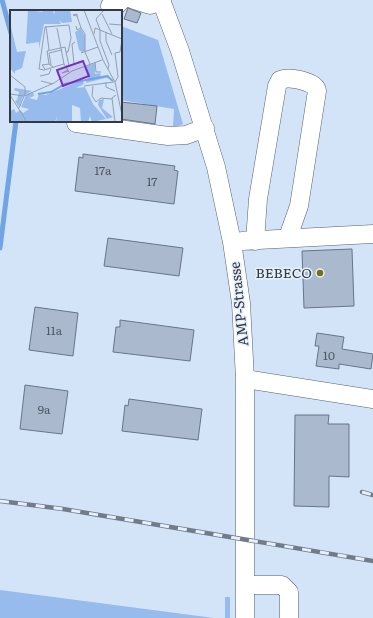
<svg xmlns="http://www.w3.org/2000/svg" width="373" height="618" viewBox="0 0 373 618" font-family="Literata,serif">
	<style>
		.green { fill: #96bbec }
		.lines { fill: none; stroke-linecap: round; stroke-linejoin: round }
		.stream { stroke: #70a4e5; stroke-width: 5 }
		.building { fill: #aab9cd; stroke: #677588 }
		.minor-casing { stroke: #536173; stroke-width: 19 }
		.minor { stroke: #fff; stroke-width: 18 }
		.rail-casing { stroke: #727c89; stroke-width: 4.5 }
		.rail { stroke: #e6f0fc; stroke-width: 3; stroke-dasharray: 9; stroke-linecap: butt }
		.poi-dot { fill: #777010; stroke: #e6f0fc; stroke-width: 1.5 }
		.labels { text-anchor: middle; stroke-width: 3; stroke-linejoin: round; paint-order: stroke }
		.number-label { font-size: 12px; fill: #515965 }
		.poi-label { font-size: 14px; fill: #333942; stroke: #e6f0fc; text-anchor: end }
		.street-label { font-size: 14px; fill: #333942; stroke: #e6f0fc }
		.inset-river { fill: none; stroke: #70a4e5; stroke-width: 2 }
		.inset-road { fill: none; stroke: #939faf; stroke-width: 1 }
		.view { fill: #7b2cbf; fill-opacity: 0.15; stroke: #7b2cbf; stroke-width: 2 }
		.inset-edge { fill: none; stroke: #333942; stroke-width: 2 }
	</style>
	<rect width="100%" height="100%" fill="#d3e3f8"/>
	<path class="green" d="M121 26 158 40 183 124 173 128 174 109 121 100Z
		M0 590 214 618H0Z
		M225 597H230V618H225Z"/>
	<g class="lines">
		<path class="stream" d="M2 0 11 33
			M0 248 16 121"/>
	</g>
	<path class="building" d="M128 8 141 13 137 23 124 19Z
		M121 102 157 106 155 124 121 119Z
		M83 154 175 166 174 170 178 171 174 204 75 191 79 157 83 158Z
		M108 238 183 248 179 276 104 266Z
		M352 249 354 306 304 308 302 251Z
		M35 307 78 313 73 356 29 350Z
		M120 320 194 330 190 361 113 352 116 327H120Z
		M317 333 344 337 342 349 373 354 371 369 339 364V369L316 366 319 346H315Z
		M25 385 68 391 62 434 20 429Z
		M129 399 202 409 198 440 122 431 125 405 128 406Z
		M295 415H329L328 424H349V477L329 476V507L294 506Z"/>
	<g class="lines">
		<defs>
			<path id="minor" d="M134 0 150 5 162 1
				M161 0 180 51 216 167 232 242 241 303 245 379V618
				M110 6 114 8 122 0
				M76 123 168 136 186 135 205 128
				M242 241 373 234
				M255 241 258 199 277 86 280 80C288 76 316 81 317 91L299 206 288 237
				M245 379 373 399
				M245 585H282L289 592V618"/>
		</defs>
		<use href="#minor" class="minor-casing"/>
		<use href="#minor" class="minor"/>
		<defs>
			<path id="rail" d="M362 492 373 495
				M0 501 63 509 373 561"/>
		</defs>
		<use href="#rail" class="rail-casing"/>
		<use href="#rail" class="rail"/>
	</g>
	<circle class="poi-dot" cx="320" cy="273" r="4"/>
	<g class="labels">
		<g class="number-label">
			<text x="103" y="175">17a</text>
			<text x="152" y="186">17</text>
			<text x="54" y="335">11a</text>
			<text x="329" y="360">10</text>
			<text x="44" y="414">9a</text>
		</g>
		<g class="poi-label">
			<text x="312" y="278">BEBECO</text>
		</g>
		<g class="street-label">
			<text transform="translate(239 304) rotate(-96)" y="5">AMP-Strasse</text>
		</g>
	</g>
	<g transform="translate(10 10)">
		<rect width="112" height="112" fill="#d3e3f8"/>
		<path d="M18 0 33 2 32 0H43L44 5 45 0H60L62 12 52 13 49 10 51 14H34L29 39V32L16 34ZM0 13 7 42 16 41 12 58 5 61V64L0 58ZM71 19 75 26V41L72 42 69 40 65 22ZM85 53V64L90 63 91 67 99 65V67L76 73 78 67 74 57ZM72 70 74 74 66 78 75 77 83 94 96 109 82 112 80 106 78 112H71L70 98 62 95V112H46L47 106 45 112H18L16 109 17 112H0V101L4 99 6 103 10 100 13 103 19 99 11 97 16 85 23 82 24 86 19 88 27 90 29 84 36 85ZM5 78 22 81 13 86 9 97 5 91 7 90 9 82 4 80ZM94 89 92 98 103 107 97 109 88 95 89 90Z" fill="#96bbec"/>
		<path class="inset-river" d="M28 84 41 82 55 74 97 66 103 71"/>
		<path class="inset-road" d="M74 0 93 50 105 72 112 105M92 4 102 24M99 14 112 15M36 16 39 40M66 16 67 20 71 18 67 6 63 5 67 4V6M47 18 54 54 59 62M71 18 75 24V42L80 54M90 20V31L99 55 98 59M90 20 86 9 94 0M96 22V31L102 45M84 24 85 18 112 29M71 43 88 37M85 52 86 62H91M54 54 34 60 29 59 35 17 59 15 61 28 58 42H56M41 55 39 43 52 40M59 56 64 54 62 34 65 32M43 57 39 54 37 41 55 37 59 56H56M35 59 32 55 39 54M58 60 52 63 59 61M0 65 15 77V84L9 98M30 66 39 64 41 59M31 71 43 74M96 72V77L105 81M105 72 108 67 105 43 110 42 112 30M74 76 104 72M83 76 82 86 86 92 91 88 102 89M0 84 14 86 44 73 62 61 92 50M0 85 17 112M105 112 102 88 106 85"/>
		<path class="view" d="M73 51 79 66 53 76 47 60Z"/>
		<rect width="112" height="112" class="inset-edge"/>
	</g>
</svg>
